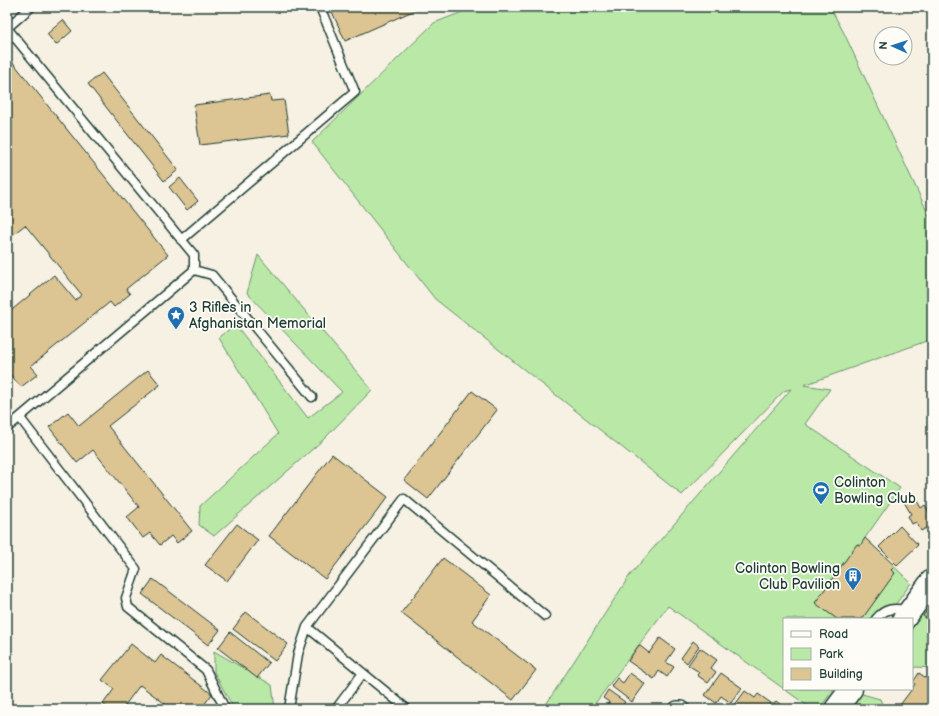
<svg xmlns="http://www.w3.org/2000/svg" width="939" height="716" viewBox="0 0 939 716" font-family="'Balsamiq Sans',sans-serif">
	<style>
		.green { fill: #b9e8a7; stroke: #6c926e }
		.building { fill: #dcc493; stroke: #1f3d34 }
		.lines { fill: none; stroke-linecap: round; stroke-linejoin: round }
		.service-casing { stroke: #1f3d34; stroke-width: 11 }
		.minor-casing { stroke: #1f3d34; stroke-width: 18 }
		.secondary-casing { stroke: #1f3d34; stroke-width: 25 }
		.service { stroke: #fdfcf7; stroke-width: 8 }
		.minor { stroke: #fdfcf7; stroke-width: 15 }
		.secondary { stroke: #fdfcf7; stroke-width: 22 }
		.labels { text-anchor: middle; stroke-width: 3.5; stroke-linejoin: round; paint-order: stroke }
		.poi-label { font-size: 14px; fill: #1f3d34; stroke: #fdfcf7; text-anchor: start }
	</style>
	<rect width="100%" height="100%" fill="#f6f1e3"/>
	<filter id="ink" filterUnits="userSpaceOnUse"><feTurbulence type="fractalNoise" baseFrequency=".025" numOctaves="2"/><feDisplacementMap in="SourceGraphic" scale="8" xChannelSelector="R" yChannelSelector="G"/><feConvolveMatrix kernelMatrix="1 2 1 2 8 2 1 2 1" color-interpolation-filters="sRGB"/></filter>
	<g filter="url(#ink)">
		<path class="green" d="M475 7H830L844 33 932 222V339L804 385 830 389 805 424 900 488 865 538 911 583 885 619H784V689H834L819 709H812L668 606 591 709H543L630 575 791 389 784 391 682 495 435 299 312 142 434 23Z
			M258 255 372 390 324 439 214 536 199 525 200 506 278 434 219 338 235 324 308 418 342 392 247 293Z
			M932 598V668L915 667 912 670V620Z
			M214 651 272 685 275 709H234L214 672Z
			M862 694 880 699 884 709H842L846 703Z"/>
		<path class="building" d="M330 7H422L345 41Z
			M63 20 72 31 56 45 47 34Z
			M7 55 168 255 126 289 130 294 114 307 110 302 31 366 38 374 21 387 7 371V314L54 275 75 300 82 295 25 225 7 239V209L10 207 7 203Z
			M102 73 178 170 164 181 88 84Z
			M270 95 271 101 284 100 289 134 200 145 194 105Z
			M180 178 198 201 187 210 169 187Z
			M148 370 160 385 108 426 192 531 177 543 171 536 160 545 150 533 143 538 127 517 139 507 93 450 77 463 49 427 68 412 79 426Z
			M472 391 497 410 428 499 404 480Z
			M332 454 388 497 325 579 269 536Z
			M914 496 921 508 925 505 932 518V525L921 531 916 522 912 524 908 516 911 514 904 502Z
			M237 524 258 540 227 581 205 565Z
			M900 526 918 545 897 565 879 547Z
			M865 538 895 566 891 570 895 573 862 619H837L815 603 857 544 860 546Z
			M443 558 491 595 472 621 536 670 513 700 401 613Z
			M153 579 220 630 208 645 142 594Z
			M932 604V622L923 616Z
			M246 612 288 644 275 661 233 629Z
			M230 632 269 663 257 678 218 648Z
			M660 638 675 649 666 662 674 667 667 677 659 671 654 679 628 661 639 645 649 653Z
			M693 641 699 646 687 663 681 658Z
			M131 644 155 663 161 655 212 694 201 709 192 707 191 709H172L140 685 122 709H109L103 704 114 689 102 680Z
			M700 648 717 660 711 668 716 672 708 683 697 675 699 672 688 665Z
			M630 673 645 684 632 702 611 686 617 678 623 683Z
			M721 673 742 688 731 703 721 696 716 703 705 695Z
			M919 673 929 680 932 677V709H918L914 706 912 709H897L912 689 915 684 913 682Z
			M608 690 625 702 622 707 625 709H604L609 702 603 698Z
			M745 691 755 698 758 694 771 703 768 709H738L734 706Z
			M776 701 784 707 783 709H771Z"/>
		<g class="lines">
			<defs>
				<path id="service" d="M7 28 194 255V270L7 428
					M7 28 31 7
					M181 240 355 92 320 7
					M194 270 212 275 312 397
					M20 418 136 569 126 598 128 607 206 670 225 709
					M876 619C885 608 893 608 907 610
					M307 627 363 673 336 709
					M363 673 407 709
					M289 709 298 654 307 627 404 499 545 616"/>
				<path id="minor" d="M677 709H682"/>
				<path id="secondary" d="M904 619 932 581
					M836 709 851 689"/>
			</defs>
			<use href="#service" class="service-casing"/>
			<use href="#minor" class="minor-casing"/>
			<use href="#secondary" class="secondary-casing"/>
			<use href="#service" class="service"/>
			<use href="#minor" class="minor"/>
			<use href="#secondary" class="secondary"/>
		</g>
	</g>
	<defs>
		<symbol id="sight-pin" viewBox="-11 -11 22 30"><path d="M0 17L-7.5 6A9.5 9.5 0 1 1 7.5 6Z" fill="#1f6fb2" stroke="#fdfcf7"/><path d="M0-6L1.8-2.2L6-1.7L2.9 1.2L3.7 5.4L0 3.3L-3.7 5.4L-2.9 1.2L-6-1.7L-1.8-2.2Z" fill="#fff"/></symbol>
		<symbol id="stadium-pin" viewBox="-11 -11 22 30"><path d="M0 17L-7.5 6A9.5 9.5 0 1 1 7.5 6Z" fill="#1f6fb2" stroke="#fdfcf7"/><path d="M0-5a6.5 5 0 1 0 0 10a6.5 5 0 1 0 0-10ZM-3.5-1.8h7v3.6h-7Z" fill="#fff"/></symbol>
		<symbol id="building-pin" viewBox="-11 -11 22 30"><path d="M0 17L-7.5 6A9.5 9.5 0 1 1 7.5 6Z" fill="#1f6fb2" stroke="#fdfcf7"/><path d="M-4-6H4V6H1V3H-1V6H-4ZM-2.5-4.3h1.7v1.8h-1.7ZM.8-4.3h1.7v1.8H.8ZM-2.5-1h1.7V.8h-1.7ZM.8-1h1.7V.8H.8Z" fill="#fff"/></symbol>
	</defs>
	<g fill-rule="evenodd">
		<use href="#sight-pin" x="166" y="305" width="20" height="27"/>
		<use href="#stadium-pin" x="811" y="480" width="20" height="27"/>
		<use href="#building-pin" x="843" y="566" width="20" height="27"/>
	</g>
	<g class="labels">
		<g class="poi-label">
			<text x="189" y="312">3 Rifles in<tspan x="189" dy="16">Afghanistan Memorial</tspan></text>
			<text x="834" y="487">Colinton<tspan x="834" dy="16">Bowling Club</tspan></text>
			<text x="840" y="573" text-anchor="end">Colinton Bowling<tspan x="840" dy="16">Club Pavilion</tspan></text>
		</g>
	</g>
	<rect width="939" height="716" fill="none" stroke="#fdfcf7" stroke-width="24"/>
	<rect x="12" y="12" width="915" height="692" fill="none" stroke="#1f3d34" stroke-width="1.5" filter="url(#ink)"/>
	<rect x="783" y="618" width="130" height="72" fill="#fdfcf7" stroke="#a4b0a9"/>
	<rect x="791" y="631" width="20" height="6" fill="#fdfcf7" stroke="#a4b0a9"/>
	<text x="819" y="638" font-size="12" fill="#1f3d34">Road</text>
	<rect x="791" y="648" width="20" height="12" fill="#b9e8a7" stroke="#a4b0a9"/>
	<text x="819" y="658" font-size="12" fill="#1f3d34">Park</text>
	<rect x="791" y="668" width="20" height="12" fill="#dcc493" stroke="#a4b0a9"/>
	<text x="819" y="678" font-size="12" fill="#1f3d34">Building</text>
	<g transform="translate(893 46) rotate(273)"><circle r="19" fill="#fdfcf7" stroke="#a4b0a9"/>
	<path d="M0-3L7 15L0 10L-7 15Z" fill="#1f6fb2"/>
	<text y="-6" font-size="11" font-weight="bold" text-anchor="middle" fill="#1f3d34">N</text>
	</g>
</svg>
